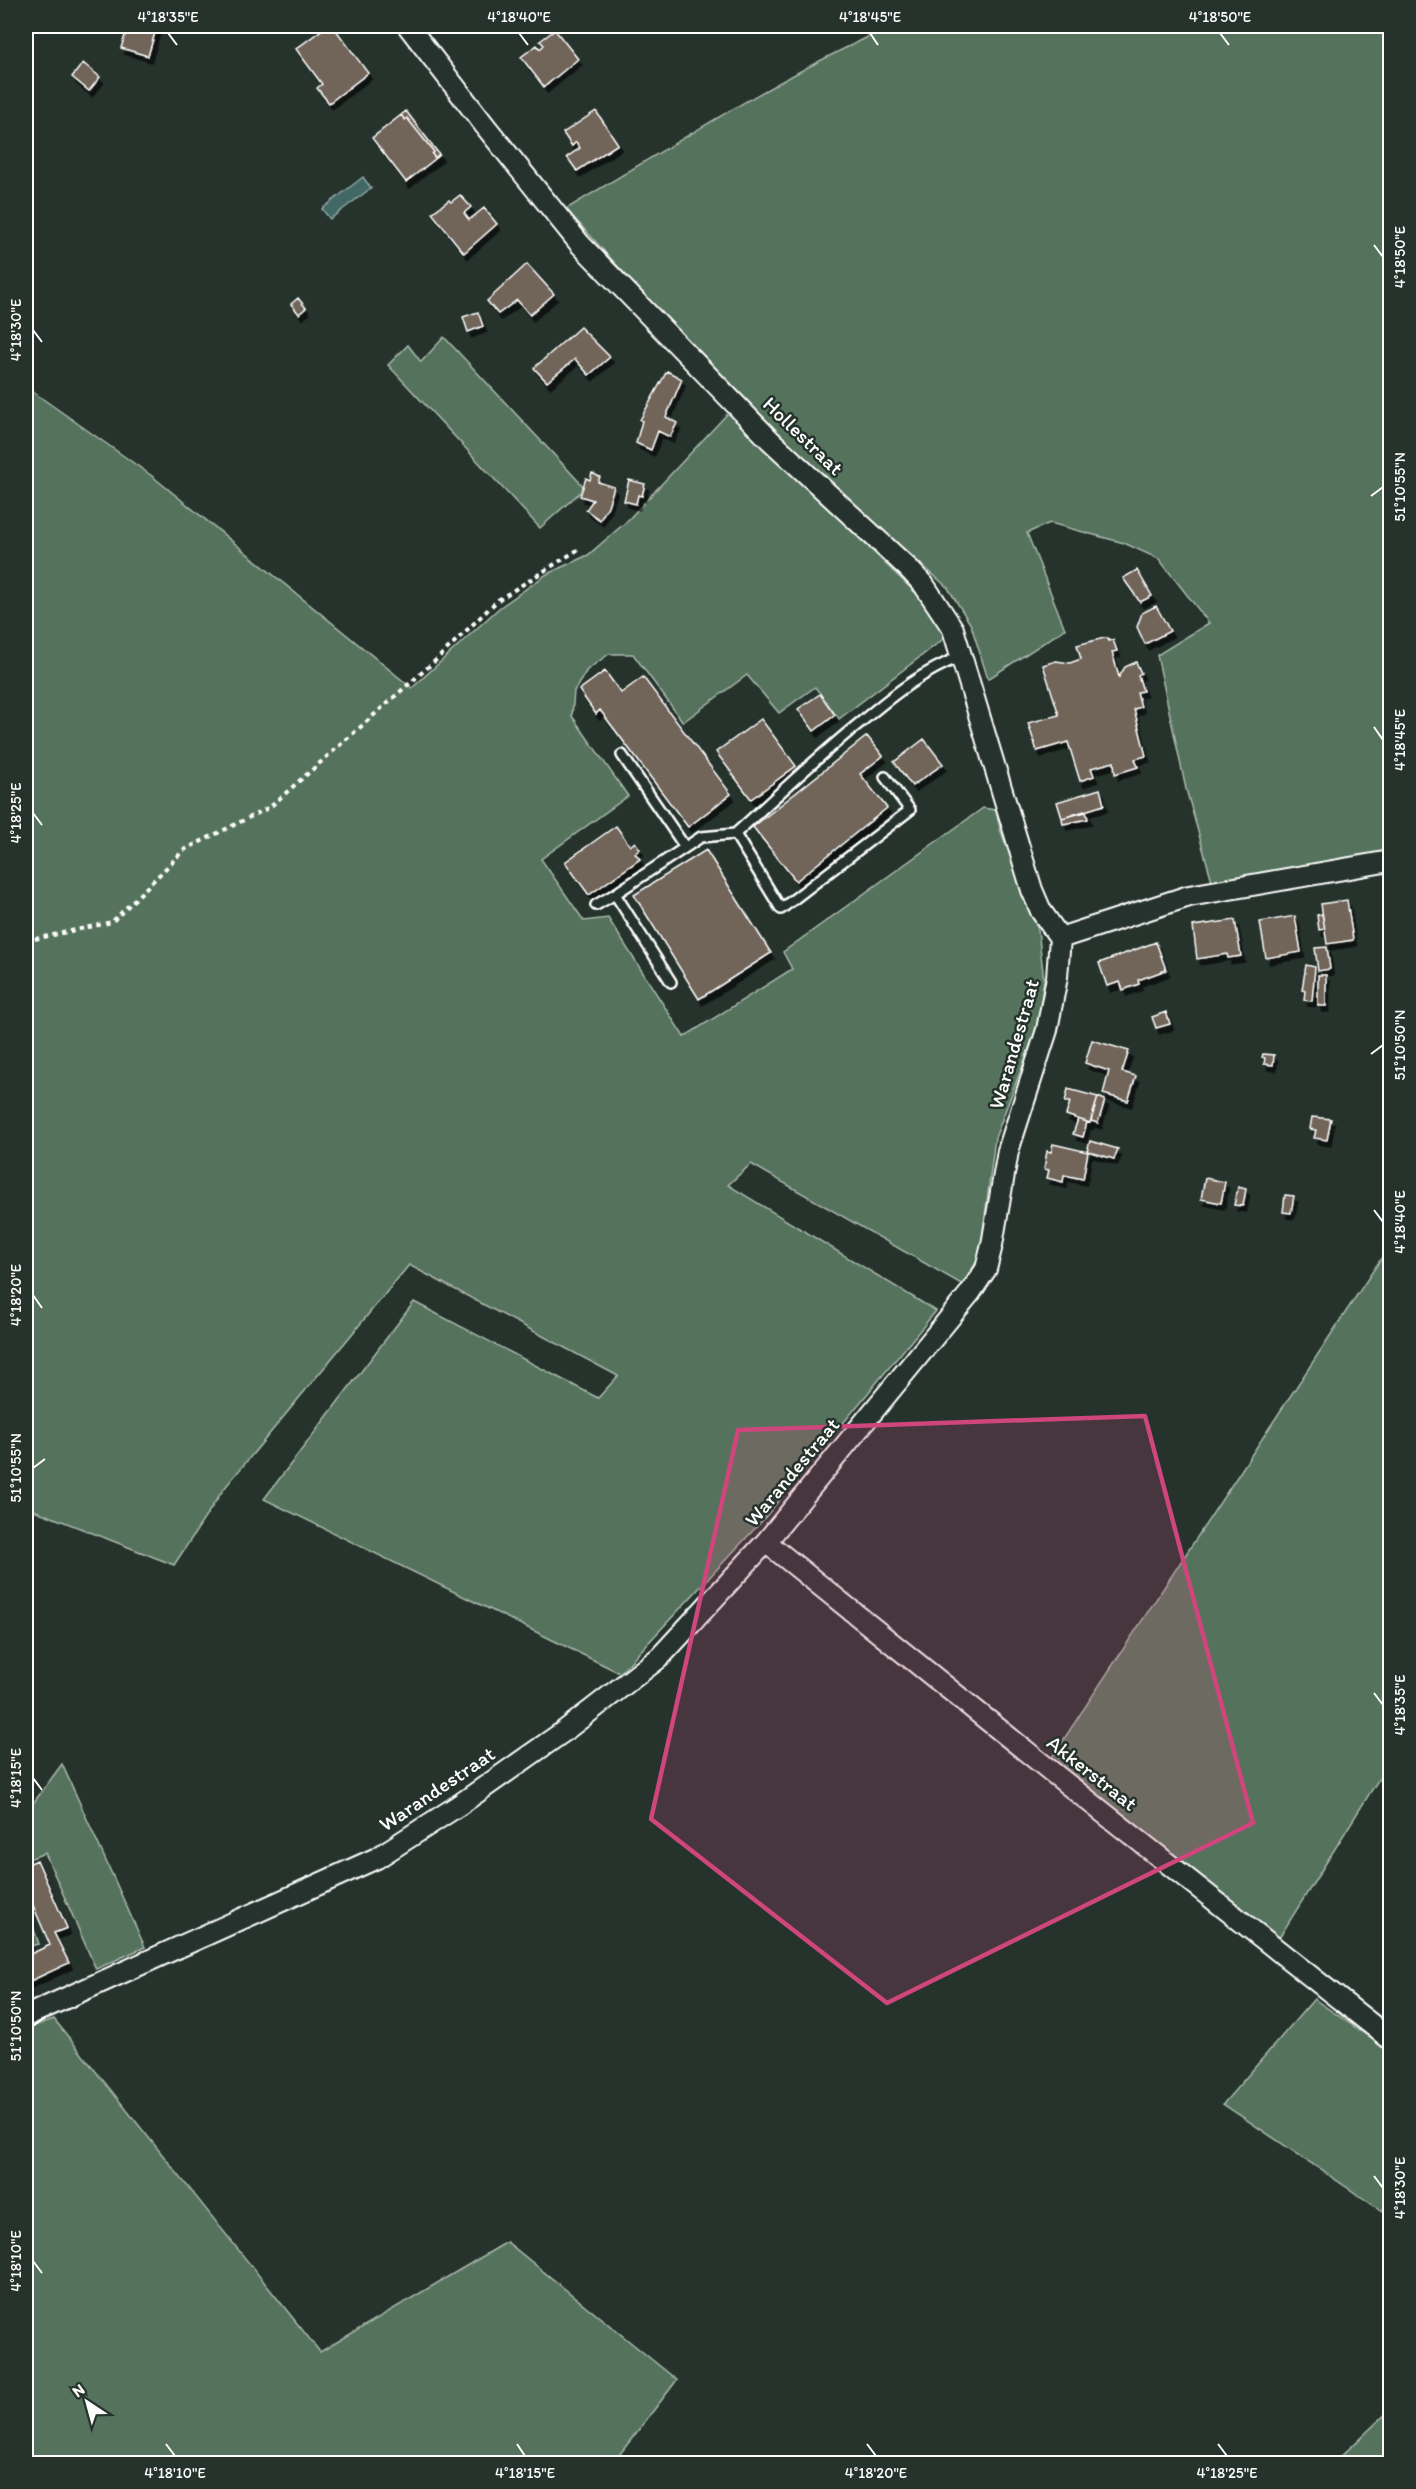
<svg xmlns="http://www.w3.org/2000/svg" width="1416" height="2489" viewBox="0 0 1416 2489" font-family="Itim,sans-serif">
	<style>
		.green { fill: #55735c; stroke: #aab9ae; stroke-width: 1.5 }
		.water { fill: #436866; stroke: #8ea4a3; stroke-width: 1.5 }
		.building { fill: #71655a; stroke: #fff; stroke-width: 1.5; filter: url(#shadow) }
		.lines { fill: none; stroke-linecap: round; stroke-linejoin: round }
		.service-casing { stroke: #fff; stroke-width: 14 }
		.minor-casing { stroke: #fff; stroke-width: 24 }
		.path { stroke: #fff; stroke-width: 4; stroke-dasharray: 4.5 4.5; stroke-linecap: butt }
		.service { stroke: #26332d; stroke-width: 9 }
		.minor { stroke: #26332d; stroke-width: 20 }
		.marked { fill: #ce467c; fill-opacity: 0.2; stroke: #ce467c; stroke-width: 4.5; stroke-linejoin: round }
		.ticks { fill: none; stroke: #fff; stroke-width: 2 }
		.labels { text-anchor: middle; stroke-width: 5; stroke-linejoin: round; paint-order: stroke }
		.street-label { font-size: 21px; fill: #fff; stroke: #26332d }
		.neatline { fill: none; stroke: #fff; stroke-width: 2 }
		.ticks-label { font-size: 15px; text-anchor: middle; fill: #fff }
	</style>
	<defs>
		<filter id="shadow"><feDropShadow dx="3.5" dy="6" stdDeviation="0" flood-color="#0009"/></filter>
	</defs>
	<rect width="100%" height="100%" fill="#26332d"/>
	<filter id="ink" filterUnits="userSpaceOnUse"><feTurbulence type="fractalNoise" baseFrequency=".0167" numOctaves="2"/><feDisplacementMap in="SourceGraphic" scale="12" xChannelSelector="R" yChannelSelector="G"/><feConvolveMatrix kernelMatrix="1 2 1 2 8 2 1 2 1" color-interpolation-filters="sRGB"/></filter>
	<g filter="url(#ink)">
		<path class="green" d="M892 26H1390V852L1212 881 1186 789 1157 655 1209 623 1159 559 1124 543 1050 523 1027 533 1065 629 988 679 971 625 948 588 825 479 679 334 566 209C673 145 778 77 892 26Z
			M444 337 585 488 540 528 388 365 408 345 421 362Z
			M26 387 152 476 412 688 499 608 547 574 588 555 626 522 729 412 926 603 946 637 839 719 815 687 779 713 747 675 683 722 633 654H609L587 670 574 691 572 716 628 796 541 859 584 921 608 918 684 1037 792 969 783 952 983 808 996 810 1000 829 1038 930 1044 980 1037 1028 995 1138 980 1256 963 1285 751 1164 728 1185 936 1311 762 1521 620 1673 264 1499 414 1302 598 1398 618 1376 409 1265 223 1490 174 1565 26 1507Z
			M1390 1245V1761L1279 1938 1050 1760Z
			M62 1764 145 1947 96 1969 45 1853 26 1860V1813Z
			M26 1907 39 1944 26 1947Z
			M1314 1999 1390 2051V2201L1382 2211 1223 2104Z
			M54 2019 320 2352 507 2242 677 2380 613 2463H26V2029Z
			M1390 2410V2463H1334Z"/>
		<path class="water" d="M363 177 371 188 330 219 322 209Z"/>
		<path class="building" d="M128 26H157L148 56 121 48Z
			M327 26H333L368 73 329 103 317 88 322 84 296 49Z
			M555 30 578 59 544 87 521 57 537 45 540 49 544 45 540 41Z
			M83 63 100 77 89 91 72 77Z
			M406 111 439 154 435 158 432 154 434 152 407 118 405 120 401 115Z
			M596 111 618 144 577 171 567 157 580 148 576 142 572 146 563 133Z
			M401 115 405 120 407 118 434 152 432 154 435 158 440 155 406 182 372 138Z
			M460 195 471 207 464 213 469 220 484 208 497 224 464 253 432 213 449 200 451 202Z
			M527 264 554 294 530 315 517 300 498 314 487 301Z
			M298 298 306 308 299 314 291 304Z
			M478 312 483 326 468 332 463 317Z
			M580 327 610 357 589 375 575 359 547 382 534 368Z
			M667 371 682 379 666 417 677 423 670 437 658 431 651 450 636 443 642 421 640 420Z
			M592 473 600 477 598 482 614 487 608 506 600 520 586 510 593 500 580 496 586 478 590 480Z
			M629 480 645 484 642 496 638 495 636 504 624 501Z
			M1137 570 1152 596 1140 602 1123 578Z
			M1156 606 1170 631 1145 644 1137 627 1142 613Z
			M1104 638H1108L1109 641 1113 640 1117 651 1112 652 1119 677 1125 667 1136 662 1141 673 1138 675 1143 691 1137 692 1141 707 1134 709 1146 756 1135 759 1138 767 1115 774 1114 762 1091 768 1094 776 1080 781 1068 742 1037 751 1028 723 1059 715 1043 665 1056 661 1070 663 1081 659 1077 645Z
			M605 671 621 693 643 677 731 794 688 827 600 710 596 714 579 690Z
			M820 694 835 715 814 731 798 709Z
			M761 719 796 766 751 799 716 752Z
			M867 736 883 756 860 774 887 808 796 881 753 827Z
			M924 739 943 764 912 786 894 762Z
			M1100 789 1104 805 1062 818 1057 802Z
			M1086 812 1088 819 1063 824 1062 818Z
			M616 826 630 846 635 842 640 849 635 853 640 859 589 895 565 862Z
			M706 850 771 953 699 999 634 895Z
			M1347 900 1353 940 1327 944 1321 904Z
			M1322 914 1325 929 1319 930 1317 915Z
			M1295 916 1301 952 1266 958 1260 922Z
			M1235 920 1241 956 1228 958 1227 954 1197 959 1193 926Z
			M1156 942 1166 970 1138 980 1139 984 1123 990 1120 982 1107 986 1099 963Z
			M1327 947 1330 969 1318 971 1315 948Z
			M1306 965 1315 967 1312 1001 1304 1000 1305 991 1302 990Z
			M1318 975H1326V1006H1318Z
			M1166 1012 1170 1024 1156 1028 1152 1017Z
			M1092 1040 1129 1051 1122 1072 1136 1076 1128 1101 1103 1094 1109 1071 1085 1063Z
			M1263 1054 1274 1055 1273 1065 1264 1064 1265 1058 1262 1057Z
			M1068 1089 1098 1097 1090 1123 1066 1115 1070 1102H1065Z
			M1098 1097 1105 1100 1098 1123 1091 1121Z
			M1312 1117 1331 1119 1327 1140 1314 1138 1316 1130 1310 1129Z
			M1078 1119 1087 1122 1083 1137 1073 1134Z
			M1090 1141 1118 1149 1114 1159 1087 1151Z
			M1053 1144 1088 1152 1083 1179 1064 1175 1063 1182 1047 1178 1049 1170 1044 1169 1047 1151 1051 1152Z
			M1205 1178 1225 1182 1221 1203 1201 1199Z
			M1238 1187 1246 1189 1243 1206 1234 1205Z
			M1285 1195 1294 1196 1291 1213 1283 1212Z
			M37 1860 67 1928 54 1933 69 1963 26 1983V1956L50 1945 26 1889V1865Z"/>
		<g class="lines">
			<defs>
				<path id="service" d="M622 755 685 847
					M885 777 910 810 781 909 735 834C777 796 818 756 862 721 894 694 923 671 962 656
					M596 905 615 894
					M671 982 615 894 701 837 735 834"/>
				<path id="minor" d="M408 26 486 127 580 244 770 440 908 568 924 585 953 629 1032 890 1041 911 1060 938
					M1060 938 1189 896 1390 861
					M766 1542 1057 1776 1390 2039
					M26 2016 377 1858 459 1805 563 1732 660 1657 766 1542 970 1293 986 1269 992 1245 1008 1151 1047 1030 1057 977 1060 938"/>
			</defs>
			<use href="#service" class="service-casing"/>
			<use href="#minor" class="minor-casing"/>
			<path class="path" d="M26 941 112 922 184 850 270 807 436 660 498 600 579 549"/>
			<use href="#service" class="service"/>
			<use href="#minor" class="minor"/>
		</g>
	</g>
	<path class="marked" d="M1145 1416 1253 1823 887 2003 651 1819 738 1430Z"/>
	<path class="ticks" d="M168 33 177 45M519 33 528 45M870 33 878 45M1220 33 1229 45M1374 245 1383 257M33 330 42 342M1371 496 1383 487M1374 727 1383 740M33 813 42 825M1371 1054 1383 1045M1374 1210 1383 1222M33 1295 42 1308M33 1468 45 1459M1374 1693 1383 1705M33 1778 42 1790M33 2026 45 2017M1374 2176 1383 2188M33 2261 42 2273M166 2444 175 2456M517 2444 525 2456M867 2444 876 2456M1218 2444 1227 2456"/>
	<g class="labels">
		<g class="street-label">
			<text transform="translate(803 436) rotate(44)" y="7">Hollestraat</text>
			<text transform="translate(1014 1044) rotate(-74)" y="7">Warandestraat</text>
			<text transform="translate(792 1472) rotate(-50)" y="7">Warandestraat</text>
			<text transform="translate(1092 1773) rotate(38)" y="7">Akkerstraat</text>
			<text transform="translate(437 1789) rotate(-34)" y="7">Warandestraat</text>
		</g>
	</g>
	<rect width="1416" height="2489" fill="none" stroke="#26332d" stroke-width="66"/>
	<g transform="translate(87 2402) rotate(324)" stroke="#26332d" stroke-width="4.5" paint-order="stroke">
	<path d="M0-4.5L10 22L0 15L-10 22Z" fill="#ffffff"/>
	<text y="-9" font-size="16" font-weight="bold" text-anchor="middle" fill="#ffffff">N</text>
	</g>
	<rect x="33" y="33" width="1350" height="2423" class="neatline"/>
	<g class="ticks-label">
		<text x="168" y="22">4°18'35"E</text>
		<text x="519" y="22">4°18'40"E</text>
		<text x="870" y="22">4°18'45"E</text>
		<text x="1220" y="22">4°18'50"E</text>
		<text transform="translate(1400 257) rotate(-90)" y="5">4°18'50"E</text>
		<text transform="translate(16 330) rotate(-90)" y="5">4°18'30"E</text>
		<text transform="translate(1400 487) rotate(-90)" y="5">51°10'55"N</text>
		<text transform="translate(1400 740) rotate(-90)" y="5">4°18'45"E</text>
		<text transform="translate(16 813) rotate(-90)" y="5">4°18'25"E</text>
		<text transform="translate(1400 1045) rotate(-90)" y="5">51°10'50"N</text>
		<text transform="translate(1400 1222) rotate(-90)" y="5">4°18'40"E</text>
		<text transform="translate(16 1295) rotate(-90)" y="5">4°18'20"E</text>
		<text transform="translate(16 1468) rotate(-90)" y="5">51°10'55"N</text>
		<text transform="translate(1400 1705) rotate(-90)" y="5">4°18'35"E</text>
		<text transform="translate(16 1778) rotate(-90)" y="5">4°18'15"E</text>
		<text transform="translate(16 2026) rotate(-90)" y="5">51°10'50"N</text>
		<text transform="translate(1400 2188) rotate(-90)" y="5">4°18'30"E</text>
		<text transform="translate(16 2261) rotate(-90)" y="5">4°18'10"E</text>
		<text x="175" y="2478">4°18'10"E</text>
		<text x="525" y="2478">4°18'15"E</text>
		<text x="876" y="2478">4°18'20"E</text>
		<text x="1227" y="2478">4°18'25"E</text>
	</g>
</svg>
